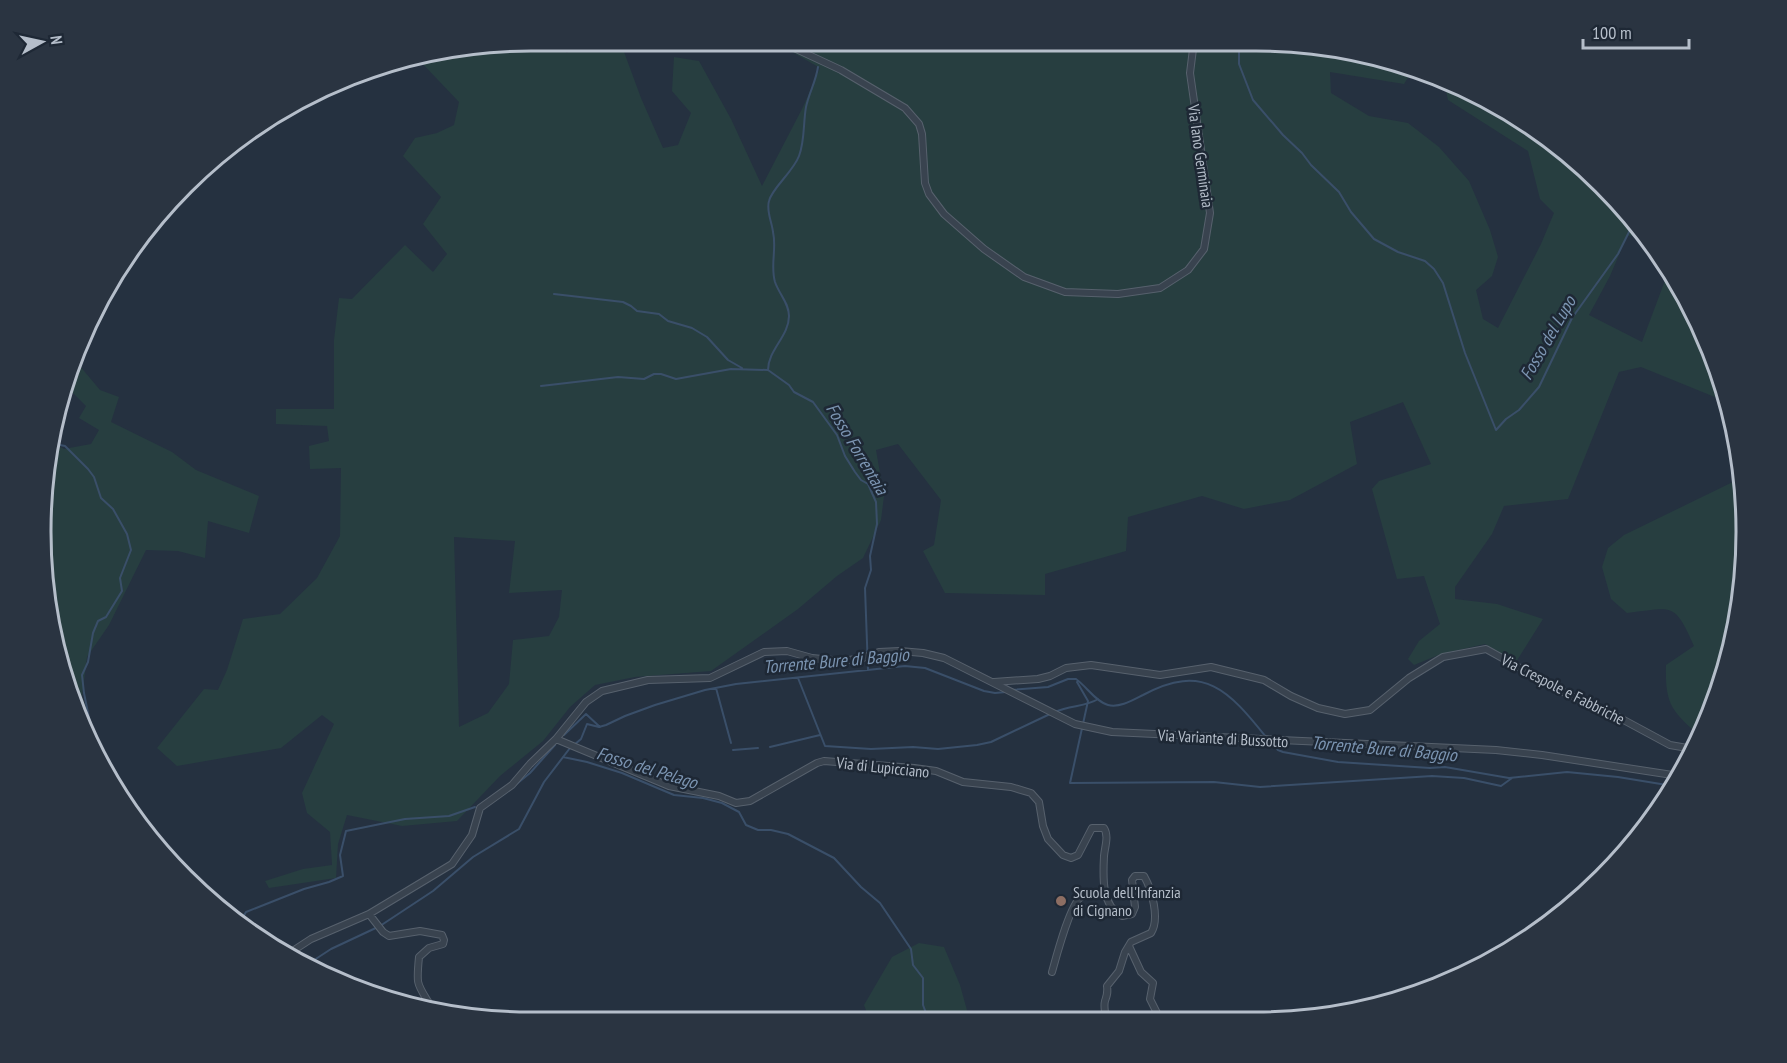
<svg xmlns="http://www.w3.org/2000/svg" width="1787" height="1063" viewBox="0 0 1787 1063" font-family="'PT Sans Narrow',sans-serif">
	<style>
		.green { fill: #273e40; fill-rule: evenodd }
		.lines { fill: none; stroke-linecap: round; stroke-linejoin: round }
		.stream { stroke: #3a4f69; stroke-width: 2 }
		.minor-casing { stroke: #57616d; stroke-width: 8 }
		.minor { stroke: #39434f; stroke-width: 6 }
		.education-dot { fill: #8d6e63; stroke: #1e2835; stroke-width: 2 }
		.labels { text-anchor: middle; stroke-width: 5; stroke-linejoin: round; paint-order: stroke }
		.street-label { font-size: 16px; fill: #b5beca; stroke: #1e2835 }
		.poi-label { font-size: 16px; fill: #b5beca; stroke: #1e2835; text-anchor: start }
		.water-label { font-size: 18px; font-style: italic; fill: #7c95b2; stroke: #1e2835 }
		.rim { fill: none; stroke: #b5beca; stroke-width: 3 }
	</style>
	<rect width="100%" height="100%" fill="#253140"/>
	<path class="green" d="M532 41H553L567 53 578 41H620L641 98 663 148 678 145 691 113 672 91 674 57 699 61 731 119 762 186 803 107 820 68 773 41 1288 42 1414 67 1421 70 1412 71 1404 84 1330 72 1331 93 1369 116 1408 123 1439 147 1469 181 1490 230 1498 257 1492 276 1476 290 1483 319 1498 328 1541 244 1554 213 1540 199 1528 151 1448 100 1444 82 1529 123 1603 185 1644 235 1627 236 1610 276 1589 315 1642 342 1667 275 1657 251 1664 259 1709 344 1727 402 1641 367 1619 372 1568 499 1504 506 1492 534 1455 587V599L1497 604 1543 619 1516 662 1485 644 1441 654 1414 665 1408 659 1419 641 1440 624 1424 576 1397 579 1372 489 1379 481 1431 464 1403 402 1350 422 1357 464 1290 500 1244 509 1202 496 1128 517 1126 551 1045 574V595L945 593 923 551 934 545 941 500 898 444 876 450 884 496 881 520 863 558 837 576 798 609 711 671 635 677 595 685 570 707 543 741 500 776 457 821 402 826 347 815 338 844 336 878 269 888 265 881 303 869 332 865 330 832 307 813 302 793 334 724 322 715 281 748 177 766 157 748 204 689 218 690 227 670 243 619 280 614 317 578 340 536 341 468 310 469 309 446 329 441 327 426 276 424V409H334V340L339 298 352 299 405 245 433 272 447 254 423 224 441 197 403 156 415 138 437 133 454 125 459 102 418 59ZM454 537 515 541 509 593 562 590 559 617 549 636 513 640 509 684 488 713 459 727Z
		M74 359 100 390 119 397 111 422 172 452 196 470 259 496 249 533 208 521 205 558 178 551 146 550 109 625 87 657 82 697 97 737 96 744 66 689 41 531 55 444 64 449 91 444 99 430 79 418 86 406 65 385 66 374Z
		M1741 478 1746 532 1737 628 1709 720 1700 736C1671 711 1665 704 1666 665L1694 646C1674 601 1673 608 1627 613L1611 599 1602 567 1608 548 1624 535Z
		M919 943 944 947 960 985 970 1021H870L864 1005 892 957Z"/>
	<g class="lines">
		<path class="stream" d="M1239 42V64L1253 100 1283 135 1302 153 1311 165 1339 192 1351 212 1374 239 1398 252 1425 261 1434 269 1443 283 1465 353 1496 430 1506 419 1519 410 1539 387 1572 318 1618 254 1634 222
			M554 294 623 302 631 306 637 311 659 314 668 321 692 328 707 337 728 360 742 368
			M768 370 789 385 794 392 813 402 837 435 845 456 855 472 861 480 868 484 876 502 877 524 870 556 871 570 865 588 868 670
			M768 370C768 350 789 336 789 316 789 303 779 294 775 282 770 265 777 249 773 232 772 222 766 211 769 201 772 188 793 172 799 156 805 140 803 124 806 107 809 93 816 81 818 67
			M541 386 618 377 644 379 654 374H661L676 379 731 369 768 370
			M55 444 65 446 88 469 94 477 101 498 113 509 127 534 131 550 120 578 122 591 106 617 98 621 93 633 88 662 82 675 84 693 93 738
			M798 678 825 746 871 749 913 747 938 749 977 745 991 742 1050 714
			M1077 682 1088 701 1070 783 1214 782 1260 787 1432 776 1464 778 1501 786 1512 778
			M716 688 731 743
			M1011 690 1048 687 1068 679H1076C1086 686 1096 702 1108 705 1120 708 1133 700 1143 695 1204 662 1229 691 1266 737
			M1055 712C1070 705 1086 707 1098 699
			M564 735 586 714 600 727
			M1270 741 1278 750 1283 752 1338 762 1430 768 1445 767 1509 778 1567 772 1618 777 1673 786
			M574 745 581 739 587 724 599 727 606 725 625 716 655 705 705 690 736 684 905 666 925 668 984 691 995 693 1006 692
			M770 747 820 735
			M733 750 758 748
			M563 757 587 762 622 773 674 795 703 798 722 803 739 812 746 825 758 830H771L788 834 834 858 861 887 880 903 911 949 913 965 923 978V1005L929 1021
			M503 795 530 773 555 745
			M240 922 246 912 304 889 329 882 343 876 340 855 346 831 405 819 449 816 475 807
			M308 964 331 949 380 926 433 891 473 857 519 829 544 782 570 748"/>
		<defs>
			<path id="minor" d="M779 41 841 70 905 108 919 124 922 134 925 183 929 194 944 214 984 249 1024 277 1065 292 1118 294 1160 288 1188 270 1204 249 1210 213 1190 73 1194 41
				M994 682 1038 679 1050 676 1066 668 1091 665 1160 675 1211 667 1264 680 1291 696 1318 708 1345 714 1370 710 1409 678 1443 657 1486 649 1567 694 1620 718 1670 745 1693 749
				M556 739 669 786 719 796 736 803 750 801 817 763 824 761 914 768 936 771 963 782 1011 787 1031 793 1039 802 1043 826 1048 839 1063 855 1071 858 1078 855 1092 828H1104C1109 836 1105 846 1104 856 1103 876 1101 906 1122 916L1132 914 1135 907 1132 880 1135 876H1144C1152 890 1160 919 1151 933L1131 942 1125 952 1119 971 1107 986C1108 993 1107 995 1105 1001 1103 1008 1107 1014 1104 1021
				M369 914 383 932 389 936 420 931 442 935 444 940 443 944 429 948 419 957C416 987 417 983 432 1008
				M1129 946 1141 972 1153 983 1150 999 1161 1021
				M288 954 311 939 369 914 452 864 472 835 480 808 512 785 530 764 556 739 586 702 602 691 648 680 710 678 764 652 787 651 812 658 842 661 863 658 879 652 900 651 923 653 944 658 1075 724 1112 732 1496 750 1542 755 1679 776
				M1052 972C1056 958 1070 904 1081 897 1087 894 1098 894 1104 893"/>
		</defs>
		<use href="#minor" class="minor-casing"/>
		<use href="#minor" class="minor"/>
	</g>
	<circle class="education-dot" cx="1061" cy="901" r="6"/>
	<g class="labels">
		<g class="street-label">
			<text transform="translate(1201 156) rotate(82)" y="6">Via Iano Germinaia</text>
			<text transform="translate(1563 689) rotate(27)" y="6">Via Crespole e Fabbriche</text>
			<text transform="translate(1223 738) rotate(3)" y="6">Via Variante di Bussotto</text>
			<text transform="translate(883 767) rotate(6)" y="6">Via di Lupicciano</text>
		</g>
		<g class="poi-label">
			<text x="1073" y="898">Scuola dell'Infanzia<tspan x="1073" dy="18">di Cignano</tspan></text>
		</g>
		<g class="water-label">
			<text transform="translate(1548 338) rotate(-60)" y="6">Fosso del Lupo</text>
			<text transform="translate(857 449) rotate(59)" y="6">Fosso Forrentaia</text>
			<text transform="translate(836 661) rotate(-5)" y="6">Torrente Bure di Baggio</text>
			<text transform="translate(1384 749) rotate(5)" y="6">Torrente Bure di Baggio</text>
			<text transform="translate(647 768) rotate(17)" y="6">Fosso del Pelago</text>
		</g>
	</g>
	<path d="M0 0H1787V1063H0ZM531 51H1256A480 480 0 0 1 1736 531V532A480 480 0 0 1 1256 1012H531A480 480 0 0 1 51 532V531A480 480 0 0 1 531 51Z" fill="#2a3441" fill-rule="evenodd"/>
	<path class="rim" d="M531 51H1256A480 480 0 0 1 1736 531V532A480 480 0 0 1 1256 1012H531A480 480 0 0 1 51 532V531A480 480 0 0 1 531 51Z"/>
	<g transform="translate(42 42) rotate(82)" stroke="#1e2835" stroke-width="4.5" paint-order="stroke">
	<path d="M0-4.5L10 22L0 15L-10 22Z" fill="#b5beca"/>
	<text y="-9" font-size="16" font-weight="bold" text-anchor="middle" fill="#b5beca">N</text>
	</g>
	<path d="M1583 39v9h106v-9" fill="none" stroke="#b5beca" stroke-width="3"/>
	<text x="1592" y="39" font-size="18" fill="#b5beca" stroke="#1e2835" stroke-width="4.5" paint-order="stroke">100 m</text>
</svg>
